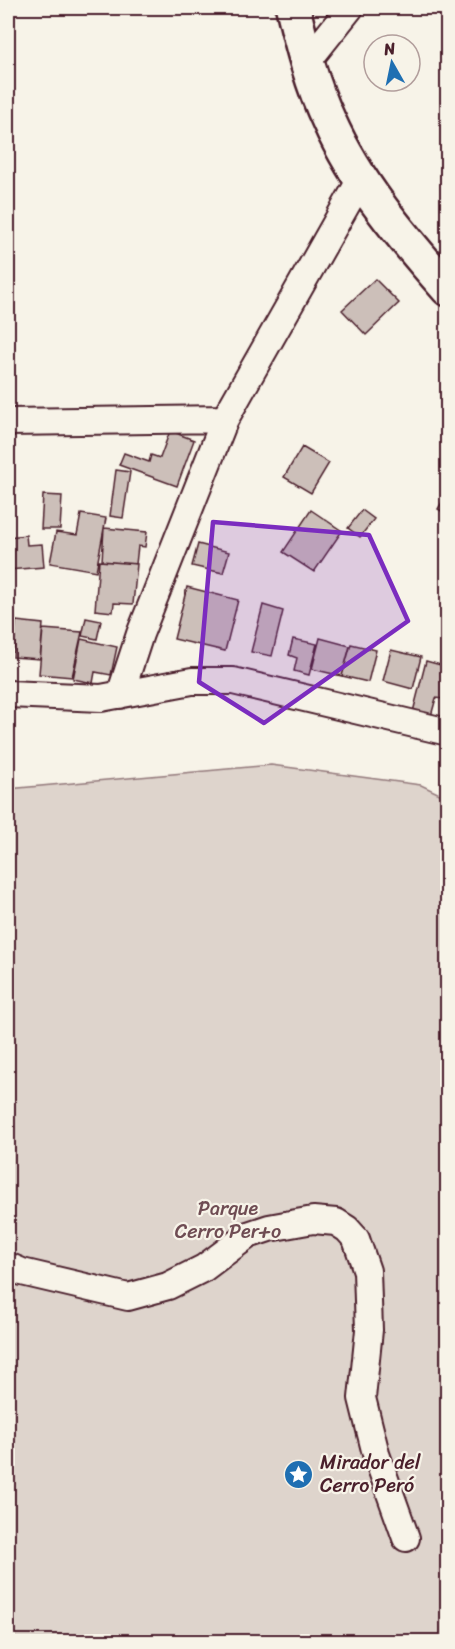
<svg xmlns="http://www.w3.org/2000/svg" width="455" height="1649" viewBox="0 0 455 1649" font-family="Sriracha,sans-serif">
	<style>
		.green { fill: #ded4cc; stroke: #947a7c; stroke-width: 1.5 }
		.building { fill: #ccbfb9; stroke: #4a1f2b; stroke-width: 1.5 }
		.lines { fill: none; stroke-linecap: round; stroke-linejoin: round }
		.minor-casing { stroke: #4a1f2b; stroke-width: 30 }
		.primary-casing { stroke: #4a1f2b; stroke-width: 38 }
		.minor { stroke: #f7f3e8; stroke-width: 26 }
		.primary { stroke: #f7f3e8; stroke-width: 33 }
		.marked { fill: #7b2cbf; fill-opacity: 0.2; stroke: #7b2cbf; stroke-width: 4.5; stroke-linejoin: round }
		.labels { text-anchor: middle; stroke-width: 4.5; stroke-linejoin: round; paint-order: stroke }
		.park-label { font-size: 20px; fill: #6f4c53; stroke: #f7f3e8 }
		.poi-label { font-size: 20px; fill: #4a1f2b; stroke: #f7f3e8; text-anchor: start }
	</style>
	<rect width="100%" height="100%" fill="#f7f3e8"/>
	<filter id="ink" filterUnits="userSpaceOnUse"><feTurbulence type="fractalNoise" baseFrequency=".0167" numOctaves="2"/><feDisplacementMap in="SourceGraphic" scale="12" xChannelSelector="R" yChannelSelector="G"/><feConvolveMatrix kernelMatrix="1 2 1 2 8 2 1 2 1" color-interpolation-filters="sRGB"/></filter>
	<g filter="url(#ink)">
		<path class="green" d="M271 765 421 785 448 798 447 1641 8 1642V789Z"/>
		<path class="building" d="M375 279 399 303 366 335 342 310Z
			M170 431 194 440 177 486 119 465 124 453 149 462 151 455 160 458Z
			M302 447 329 463 311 493 284 477Z
			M116 470 130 472 123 518 110 516Z
			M447 494H448V515L438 509Z
			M43 495 62 496 60 529H41Z
			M311 510 342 531 314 572 283 552Z
			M362 510 374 519 360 537 348 528Z
			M81 514 106 518 96 571 50 563 56 532 77 535Z
			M104 528 147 532 145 547 138 546 136 564 102 561Z
			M26 535 27 545 42 544 44 567 8 570V537Z
			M198 544 229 552 223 573 192 566Z
			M99 561 137 564 133 604 114 603 113 612 95 610Z
			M187 587 238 600 225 651 174 639Z
			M263 605 283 611 272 656 251 652Z
			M86 618 101 621 97 639 82 636Z
			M16 621 43 624 40 659 13 657Z
			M43 629 82 632 72 677 39 674Z
			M320 638 350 646 342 676 312 669Z
			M81 639 117 647 111 675 95 672 93 683 73 679Z
			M293 639 317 644 309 675 294 671 297 658 289 655Z
			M351 644 376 650 368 682 342 676Z
			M391 650 421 657 413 689 383 681Z
			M426 661 448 667 443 699 436 698 431 716 413 712Z"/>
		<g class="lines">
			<defs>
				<path id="minor" d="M307 62 350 8
					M8 422 225 419
					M8 694 101 698 192 681H233L448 732
					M120 695 140 634 225 419 361 179
					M8 1266 22 1272 128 1297 168 1286 204 1268 248 1235 269 1228 313 1220 336 1222 347 1229 356 1239 367 1271 369 1330 362 1398 376 1454 406 1538"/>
				<path id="primary" d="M293 8C302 46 312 85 329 121 357 184 403 238 448 289"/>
			</defs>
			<use href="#minor" class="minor-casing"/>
			<use href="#primary" class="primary-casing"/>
			<use href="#minor" class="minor"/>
			<use href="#primary" class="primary"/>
		</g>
	</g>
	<path class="marked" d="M213 522 369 535 408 621 264 723 199 682Z"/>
	<defs>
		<symbol id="sight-disc" viewBox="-11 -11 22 22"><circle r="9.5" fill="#1f6fb2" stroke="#f7f3e8"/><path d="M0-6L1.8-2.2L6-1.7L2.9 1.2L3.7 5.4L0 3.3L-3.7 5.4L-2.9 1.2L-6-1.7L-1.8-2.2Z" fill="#fff"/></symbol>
	</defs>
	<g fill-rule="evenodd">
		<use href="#sight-disc" x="282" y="1458" width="33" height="33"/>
	</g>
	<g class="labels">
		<g class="park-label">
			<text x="228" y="1215">Parque<tspan x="228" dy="23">Cerro Per+o</tspan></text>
		</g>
		<g class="poi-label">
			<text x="320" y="1469">Mirador del<tspan x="320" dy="23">Cerro Peró</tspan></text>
		</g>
	</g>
	<rect width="455" height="1649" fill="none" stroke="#f7f3e8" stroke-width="30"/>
	<rect x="15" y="15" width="425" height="1619" fill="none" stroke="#4a1f2b" stroke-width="2" filter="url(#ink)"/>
	<g transform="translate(392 63) rotate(351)"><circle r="28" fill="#f7f3e8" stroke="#b29e9c" stroke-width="1.5"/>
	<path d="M0-4.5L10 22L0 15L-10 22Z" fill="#1f6fb2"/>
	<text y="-9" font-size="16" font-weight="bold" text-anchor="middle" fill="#4a1f2b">N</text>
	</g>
</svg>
